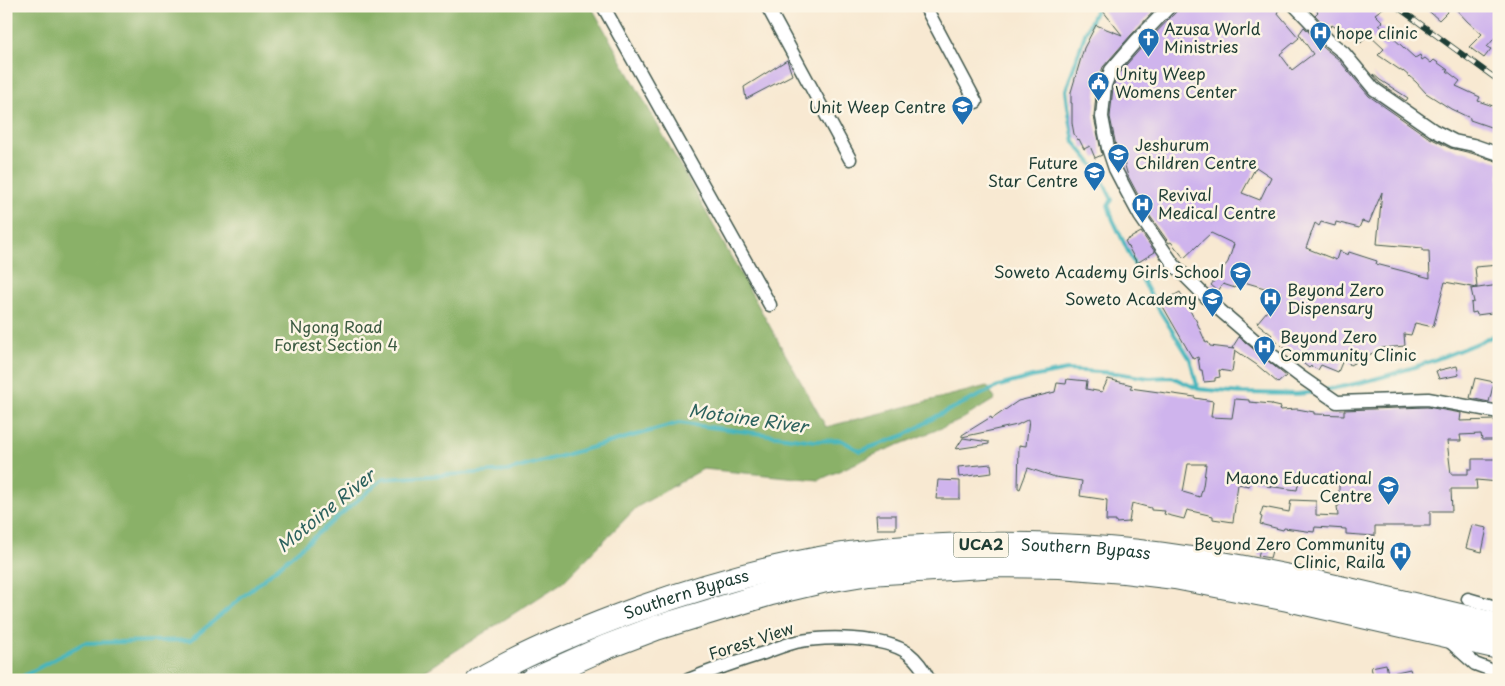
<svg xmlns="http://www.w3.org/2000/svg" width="1505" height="686" viewBox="0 0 1505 686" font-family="'Playpen Sans',sans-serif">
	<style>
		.forest { fill: #8ab168; stroke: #54774e }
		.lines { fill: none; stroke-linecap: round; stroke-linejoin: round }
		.stream { stroke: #46b6bd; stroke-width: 4 }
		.building { fill: #cfb4ed; fill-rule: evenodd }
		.street-casing { stroke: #40574c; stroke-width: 15 }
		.highway-casing { stroke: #40574c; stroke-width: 26 }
		.street { stroke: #fff; stroke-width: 12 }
		.highway { stroke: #fff; stroke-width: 24 }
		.rail-casing { stroke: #1f3d34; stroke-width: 5.5 }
		.rail { stroke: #fcf5e5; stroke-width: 4; stroke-dasharray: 11; stroke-linecap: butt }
		.labels { text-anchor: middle; stroke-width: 5; stroke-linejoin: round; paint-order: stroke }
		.shield { fill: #fcf5e5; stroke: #617469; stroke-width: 1 }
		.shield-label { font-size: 15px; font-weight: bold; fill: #1f3d34 }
		.poi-label { font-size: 16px; fill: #1f3d34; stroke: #fcf5e5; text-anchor: start }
		.park-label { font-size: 16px; fill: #3b5a41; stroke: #fcf5e5 }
		.street-label { font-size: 16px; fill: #1f3d34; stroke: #fcf5e5 }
		.water-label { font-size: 18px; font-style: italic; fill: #2b615d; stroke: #fcf5e5 }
	</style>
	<rect width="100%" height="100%" fill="#fcf5e5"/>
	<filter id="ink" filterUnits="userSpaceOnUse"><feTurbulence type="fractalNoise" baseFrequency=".02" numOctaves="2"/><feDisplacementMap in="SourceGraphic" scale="10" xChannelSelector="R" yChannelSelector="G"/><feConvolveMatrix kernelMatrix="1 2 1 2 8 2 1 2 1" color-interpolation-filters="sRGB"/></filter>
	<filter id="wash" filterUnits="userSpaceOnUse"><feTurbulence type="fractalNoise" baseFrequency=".0096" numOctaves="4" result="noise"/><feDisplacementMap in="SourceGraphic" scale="20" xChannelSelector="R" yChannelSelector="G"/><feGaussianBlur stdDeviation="1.12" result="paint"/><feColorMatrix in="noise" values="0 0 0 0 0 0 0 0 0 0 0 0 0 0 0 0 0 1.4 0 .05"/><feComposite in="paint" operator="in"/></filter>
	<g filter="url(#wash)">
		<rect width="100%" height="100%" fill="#f8e9d2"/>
		<path class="forest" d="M6 6H591L826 427 987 386 995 399 959 421 878 453 819 480 703 469 637 507 563 582 410 680H6Z"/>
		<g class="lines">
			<path class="stream" d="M1098 6 1086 31 1066 90 1068 106 1074 142 1098 171 1112 200 1108 205 1113 220 1136 268 1156 305 1190 359 1198 389
				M1325 390C1385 380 1443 358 1499 334
				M6 679 20 678 84 643 191 640 383 479 507 471 679 423 815 441 841 440 860 451 905 435 937 416 999 386 1032 377 1067 370 1115 373 1149 378 1172 377 1198 389 1242 393 1297 394 1316 392"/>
		</g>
		<g id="blocks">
			<path class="building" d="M1109 6H1144L1151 13 1157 8 1131 35 1103 67 1097 84 1094 117 1102 155 1095 158 1090 146 1084 149 1079 139 1078 140 1074 134 1072 123V103H1071V92L1084 48 1096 25 1122 35 1103 11Z
				M1178 6H1284L1277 12 1299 38 1280 54 1292 70 1313 54 1299 34 1304 27 1323 47 1338 59 1369 96 1428 137 1450 148 1471 153 1499 162V241H1497L1499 265 1475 267 1477 288 1445 282 1433 327 1415 323 1411 335 1404 334 1405 346 1382 348 1350 365 1345 355 1338 372 1321 365 1318 370 1311 366 1309 368 1280 345 1271 336 1272 335 1257 323 1282 293 1237 280 1235 288 1223 284 1218 291 1211 285 1228 262 1234 244 1211 233 1184 258 1171 242 1169 243 1147 212 1128 176 1122 156H1120L1116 146 1110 117 1113 87 1118 74 1143 46 1176 12ZM1256 167 1271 177 1260 200 1242 193ZM1382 192 1377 244 1423 248V251H1429L1430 278 1376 264 1377 261 1349 252 1348 255 1339 251 1336 260 1306 248 1315 223 1319 226 1321 222 1335 226 1336 222 1359 228 1362 221 1369 223Z
				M1312 6H1345L1347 8 1348 6H1386L1375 14 1383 22 1379 25 1415 58 1420 55 1422 60 1425 58 1431 63 1434 60 1448 70 1447 71 1460 81 1456 86 1480 97 1478 101 1499 108V130L1470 120V118L1451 109 1426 93 1416 82 1403 71V72L1378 55 1384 49 1368 34 1361 43 1346 31 1344 33 1332 25 1328 29 1315 15 1318 12Z
				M1423 6H1453L1439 20Z
				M1453 6H1499V33L1487 47 1491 49 1484 58 1469 47 1482 34 1468 22Z
				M787 60 792 75 746 99 744 87Z
				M1373 74 1380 80 1408 98 1406 101 1380 83 1373 75Z
				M1141 232 1155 252 1137 263 1125 241Z
				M1499 285V312L1477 315 1476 312 1472 313 1471 303 1474 302 1471 289Z
				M1180 292 1194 318H1195L1206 343 1208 342 1210 346 1234 349 1232 348 1239 337 1286 376 1278 383 1257 365 1235 350 1232 372 1219 370 1220 377 1215 378V381L1204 382 1202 370H1200L1198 357 1193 359 1161 303Z
				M1457 366 1459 375 1439 379 1436 371Z
				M1475 378 1494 382 1489 402 1470 398Z
				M1067 379 1087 381 1086 389 1102 392 1108 379 1132 385 1130 388 1195 397V398L1213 401 1211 417 1232 418 1235 399 1249 400V402L1272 404V405L1281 407 1280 410 1297 409 1314 412V414L1344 415V410L1427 407 1461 413 1460 421 1495 420 1496 440H1482L1481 434 1460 435 1461 441H1447L1451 474H1468V469H1472V459H1499V482L1476 480 1477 489H1451L1452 511H1430V526H1375V536L1346 534V529L1315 527 1314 532 1284 528 1283 530 1260 524 1262 517 1260 516 1263 507 1289 512 1291 500 1316 501V515L1338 516 1337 506H1339V478L1310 479V482L1299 480 1297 490 1267 486V484L1250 480 1249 486 1238 484 1233 522 1213 519V516L1187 510 1184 519 1164 514 1165 511 1151 510V508L1132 503 1129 522 1116 523V521H1106L1107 500 1080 496 1082 481 1055 477 1028 468 1020 489 1018 488 1019 445 1026 446 1029 419 1017 425 962 437V435L991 417 992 419 1018 401 1055 392 1057 383 1066 384ZM1188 464H1206L1203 486 1200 497 1183 492Z
				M963 438 989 442V444L956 449Z
				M991 464 992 473 959 477 958 467Z
				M938 480 960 481V499H936Z
				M876 515H896V529H877Z
				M1472 525 1487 528 1482 552 1466 548Z
				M1261 546 1273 547 1270 558 1258 556Z
				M1386 664 1388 674 1410 669 1413 680H1374L1371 667Z"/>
		</g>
	</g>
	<g filter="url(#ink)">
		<use href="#blocks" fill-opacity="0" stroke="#40574c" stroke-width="1"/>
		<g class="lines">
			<defs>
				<path id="street" d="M603 6 770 305
					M767 6 850 159
					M925 6 976 102
					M1170 6 1137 40 1111 70 1105 85 1102 117 1108 148 1115 169 1127 192 1140 216 1174 265 1215 306 1272 355 1301 377 1337 402 1428 399 1499 412
					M1295 6 1329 41 1344 53 1374 89 1433 130 1454 141 1473 145 1499 154
					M770 11 782 6
					M1468 599 1499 608
					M1447 639 1475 664 1499 673
					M688 680C713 670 738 661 764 653 774 649 785 645 796 642 824 636 884 636 908 653 917 660 924 670 929 680"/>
				<g id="highway">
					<path id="s1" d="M479 680C529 651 583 629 638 609 700 587 765 568 830 557 896 546 963 544 1030 545 1069 546 1108 548 1147 553 1255 566 1362 593 1468 618L1499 626"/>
					<path d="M532 680 606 647 656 628 771 593 822 581 869 573 999 565 1060 566 1124 571 1175 577 1288 599 1499 647"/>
				</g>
			</defs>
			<use href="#street" class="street-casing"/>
			<use href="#highway" class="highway-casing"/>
			<use href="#street" class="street"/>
			<use href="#highway" class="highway"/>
			<defs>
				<path id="rail" d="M1396 6 1499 81"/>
			</defs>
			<use href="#rail" class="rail-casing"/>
			<use href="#rail" class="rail"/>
		</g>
	</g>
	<defs>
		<symbol id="hospital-pin" viewBox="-11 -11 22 30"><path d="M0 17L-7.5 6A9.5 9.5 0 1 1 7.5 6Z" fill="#1f6fb2" stroke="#fcf5e5"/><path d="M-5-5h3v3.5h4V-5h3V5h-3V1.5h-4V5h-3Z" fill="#fff"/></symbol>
		<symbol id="church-pin" viewBox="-11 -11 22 30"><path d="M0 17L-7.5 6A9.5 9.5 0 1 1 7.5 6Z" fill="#1f6fb2" stroke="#fcf5e5"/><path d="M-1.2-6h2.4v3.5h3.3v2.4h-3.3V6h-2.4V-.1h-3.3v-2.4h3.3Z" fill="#fff"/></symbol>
		<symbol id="civic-pin" viewBox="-11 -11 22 30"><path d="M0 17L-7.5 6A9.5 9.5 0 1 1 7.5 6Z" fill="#1f6fb2" stroke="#fcf5e5"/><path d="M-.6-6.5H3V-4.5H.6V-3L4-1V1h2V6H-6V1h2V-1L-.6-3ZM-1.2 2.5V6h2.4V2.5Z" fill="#fff"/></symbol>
		<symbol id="school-pin" viewBox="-11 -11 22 30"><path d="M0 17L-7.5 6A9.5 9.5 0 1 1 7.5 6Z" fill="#1f6fb2" stroke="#fcf5e5"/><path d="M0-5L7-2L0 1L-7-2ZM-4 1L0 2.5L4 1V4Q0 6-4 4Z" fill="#fff"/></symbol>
	</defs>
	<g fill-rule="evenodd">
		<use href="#hospital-pin" x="1308" y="20" width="25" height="34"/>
		<use href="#church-pin" x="1136" y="26" width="25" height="34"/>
		<use href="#civic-pin" x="1086" y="70" width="25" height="34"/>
		<use href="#school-pin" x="950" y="94" width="25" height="34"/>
		<use href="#school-pin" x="1106" y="142" width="25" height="34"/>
		<use href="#school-pin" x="1082" y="160" width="25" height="34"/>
		<use href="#hospital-pin" x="1130" y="192" width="25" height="34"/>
		<use href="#school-pin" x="1228" y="260" width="25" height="34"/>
		<use href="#school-pin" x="1200" y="286" width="25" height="34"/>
		<use href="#hospital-pin" x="1258" y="286" width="25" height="34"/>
		<use href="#hospital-pin" x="1252" y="334" width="25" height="34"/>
		<use href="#school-pin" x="1376" y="474" width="25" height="34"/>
		<use href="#hospital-pin" x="1388" y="540" width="25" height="34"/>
	</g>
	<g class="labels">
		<rect class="shield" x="953.5" y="532.5" width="55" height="25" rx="4"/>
		<g class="shield-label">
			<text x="981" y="550">UCA2</text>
		</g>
		<g class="poi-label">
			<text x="1164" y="35">Azusa World<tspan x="1164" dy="18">Ministries</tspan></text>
			<text x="1336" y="39">hope clinic</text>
			<text x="1115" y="80">Unity Weep<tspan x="1115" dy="18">Womens Center</tspan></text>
			<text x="946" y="113" text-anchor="end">Unit Weep Centre</text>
			<text x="1135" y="151">Jeshurum<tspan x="1135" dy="18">Children Centre</tspan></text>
			<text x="1078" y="169" text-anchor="end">Future<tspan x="1078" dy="18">Star Centre</tspan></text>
			<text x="1158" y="201">Revival<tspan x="1158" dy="18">Medical Centre</tspan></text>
			<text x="1224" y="278" text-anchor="end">Soweto Academy Girls School</text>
			<text x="1287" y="296">Beyond Zero<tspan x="1287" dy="18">Dispensary</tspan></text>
			<text x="1197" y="305" text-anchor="end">Soweto Academy</text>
			<text x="1280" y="343">Beyond Zero<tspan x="1280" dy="18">Community Clinic</tspan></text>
			<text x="1372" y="484" text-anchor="end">Maono Educational<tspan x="1372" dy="18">Centre</tspan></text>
			<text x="1385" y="550" text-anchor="end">Beyond Zero Community<tspan x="1385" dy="18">Clinic, Raila</tspan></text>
		</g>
		<g class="park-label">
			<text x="336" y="333">Ngong Road<tspan x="336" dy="18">Forest Section 4</tspan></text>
		</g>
		<g class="street-label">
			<text dy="6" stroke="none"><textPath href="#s1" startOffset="630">Southern Bypass</textPath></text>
			<text dy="6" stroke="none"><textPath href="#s1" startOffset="225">Southern Bypass</textPath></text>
			<text transform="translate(751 641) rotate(-18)" y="6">Forest View</text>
		</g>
		<g class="water-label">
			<text transform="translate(748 419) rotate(8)" y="6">Motoine River</text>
			<text transform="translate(326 511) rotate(-39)" y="6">Motoine River</text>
		</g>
	</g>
	<rect width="1505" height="686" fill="none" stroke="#fcf5e5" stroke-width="25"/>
</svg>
